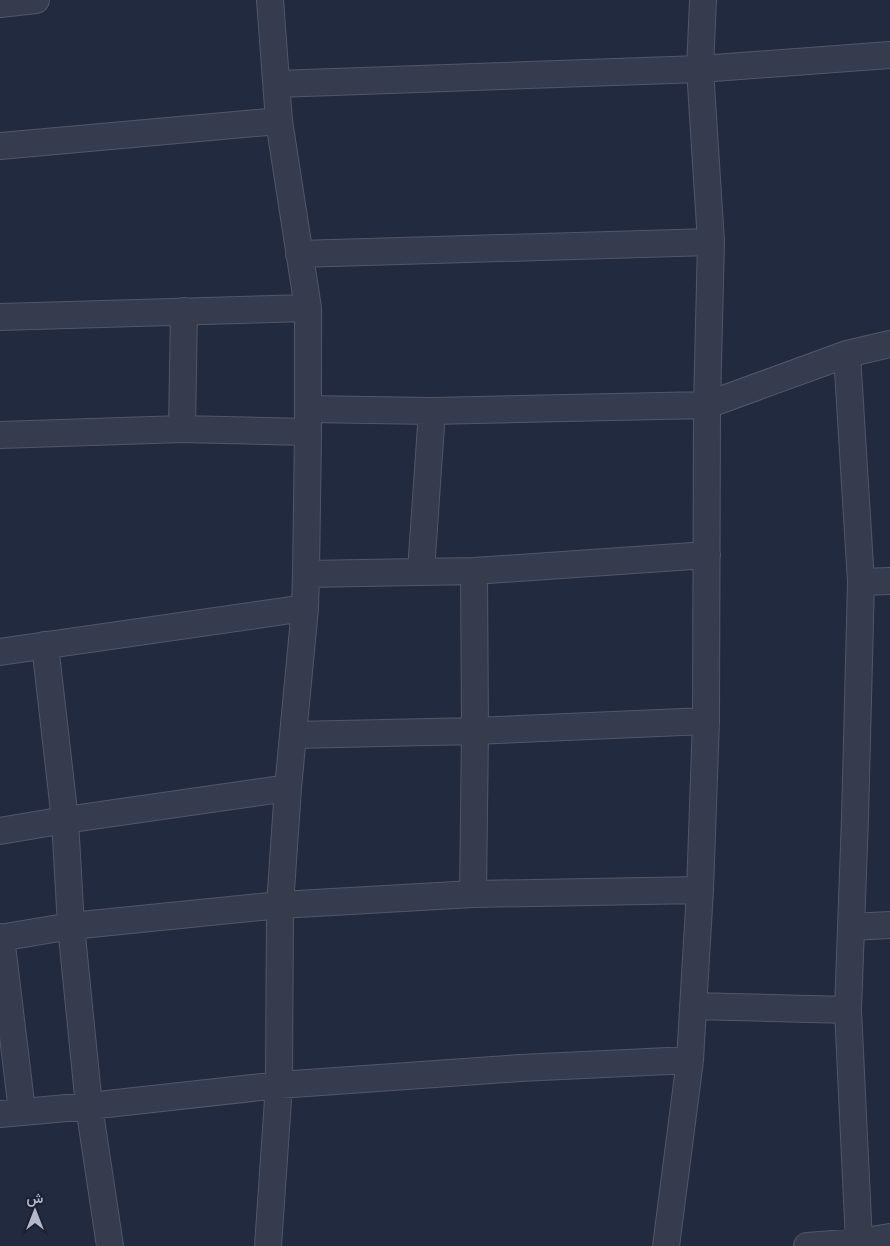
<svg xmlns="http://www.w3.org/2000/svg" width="890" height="1246" viewBox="0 0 890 1246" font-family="Poppins,Vazirmatn,sans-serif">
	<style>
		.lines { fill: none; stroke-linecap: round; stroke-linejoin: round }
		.street-casing { stroke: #515769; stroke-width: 28 }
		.street { stroke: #363c4e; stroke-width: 26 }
	</style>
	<rect width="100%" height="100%" fill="#222a3f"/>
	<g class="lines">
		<defs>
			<path id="street" d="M0 4 36 0
				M277 84 700 69 890 55
				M0 146 279 121
				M299 254 711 242
				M0 317 308 308
				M847 354 861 582 855 818 848 1010 859 1242 861 1246
				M308 409 432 411 707 405 847 354 890 344
				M182 429 184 311
				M0 435 182 429 308 432
				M421 571 432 411
				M306 574 474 571 707 555
				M861 582 890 581
				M45 645 65 820 71 926 89 1106 110 1246
				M0 652 305 608
				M293 735 475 731 706 721
				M0 831 65 820 288 788
				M473 894 475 731 474 571
				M851 927 890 925
				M1 937 22 1111
				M0 938 71 926 280 905 473 894 700 890
				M693 1006 848 1010
				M0 1114 89 1106 279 1085 520 1068 690 1060
				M268 1246 279 1085 280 905 288 788 305 608 306 574 308 432V308L279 121 270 0
				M666 1246 690 1060 700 890 706 721 707 405 711 242 700 69 703 0
				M807 1246 859 1242 890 1237"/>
		</defs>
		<use href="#street" class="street-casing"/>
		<use href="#street" class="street"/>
	</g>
	<g transform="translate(35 1211)" stroke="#1b2133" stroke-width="4" paint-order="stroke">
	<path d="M0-4L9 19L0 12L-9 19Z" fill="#b2b7ca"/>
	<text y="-8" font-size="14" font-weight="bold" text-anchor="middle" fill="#b2b7ca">ش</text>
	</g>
</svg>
